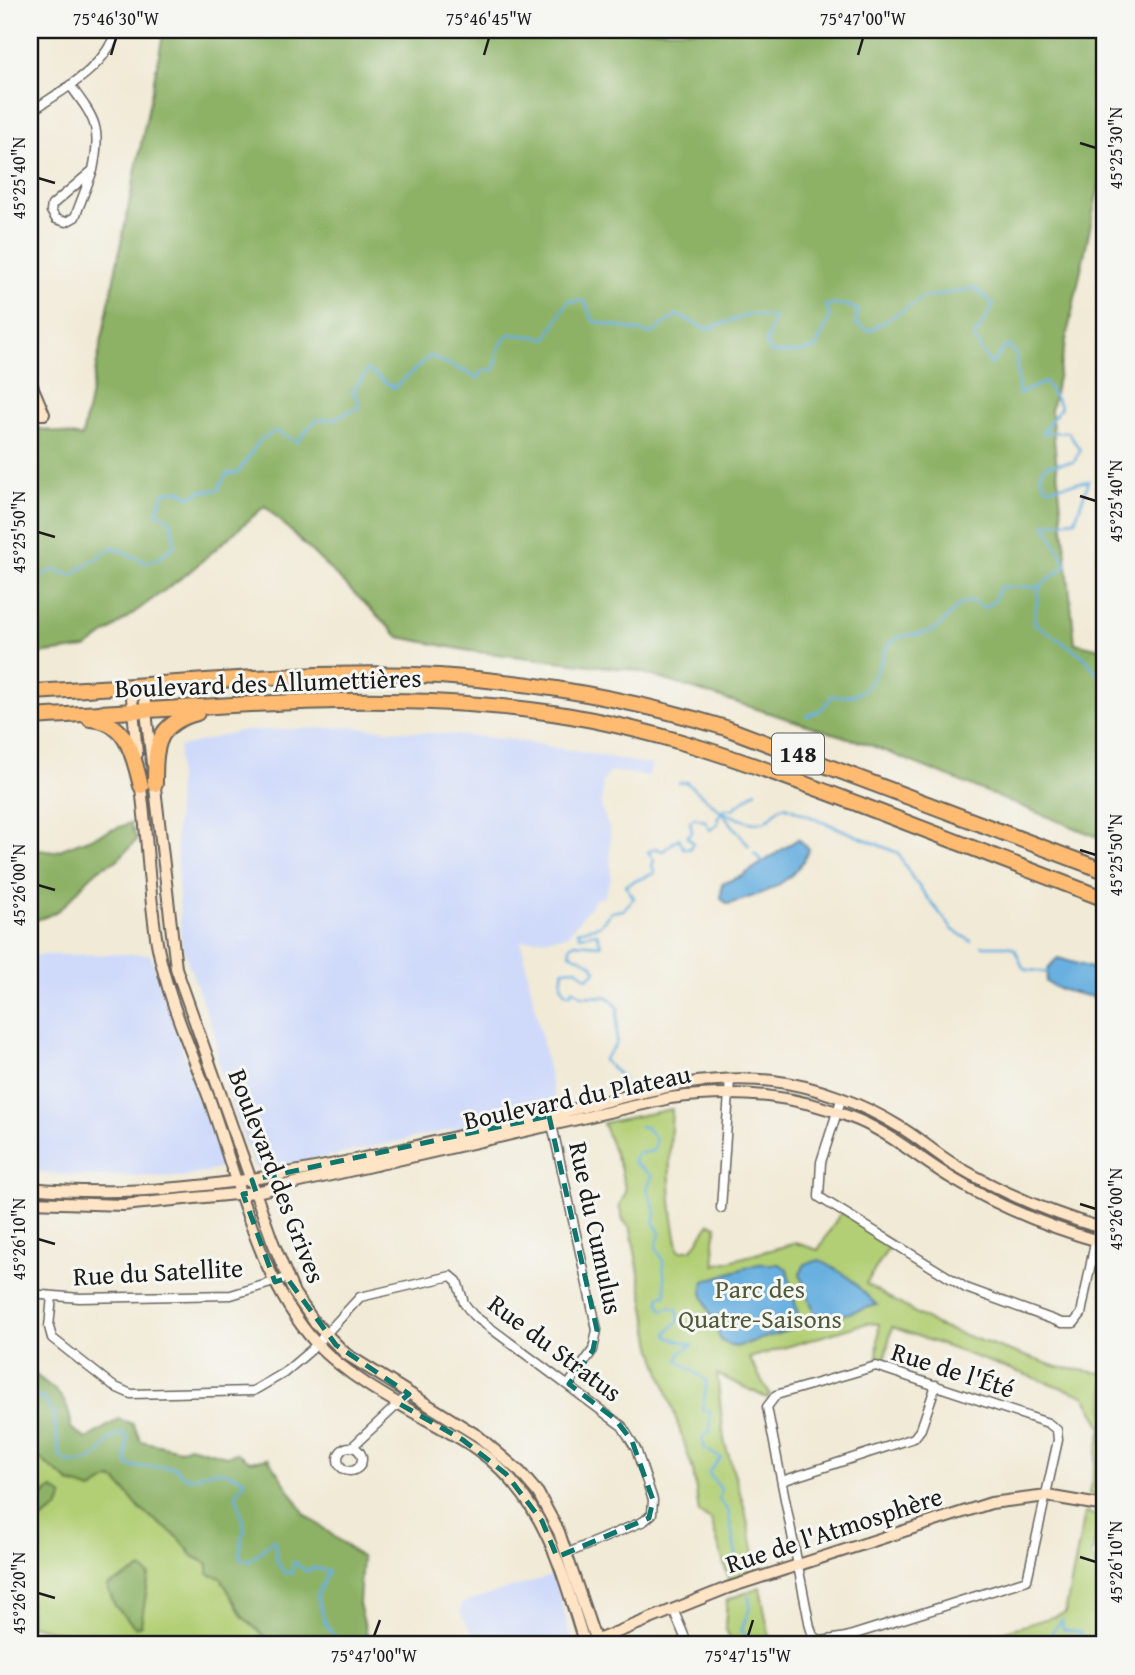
<svg xmlns="http://www.w3.org/2000/svg" width="1135" height="1675" viewBox="0 0 1135 1675" font-family="'Gentium Book Plus',serif">
	<style>
		.built { fill: #cfdafa }
		.green { fill: #b2cf75; stroke: #677648; stroke-width: 2 }
		.forest { fill: #8db266; stroke: #546741; stroke-width: 2 }
		.water { fill: #69b0e0; stroke: #42667e; stroke-width: 2 }
		.lines { fill: none; stroke-linecap: round; stroke-linejoin: round }
		.stream { stroke: #69b0e0; stroke-width: 2.5 }
		.street-casing { stroke: #67645d; stroke-width: 11 }
		.secondary-casing { stroke: #67645d; stroke-width: 14 }
		.highway-casing { stroke: #67645d; stroke-width: 18 }
		.street { stroke: #fff; stroke-width: 8 }
		.secondary { stroke: #ffe4c6; stroke-width: 10 }
		.highway { stroke: #febb71; stroke-width: 14 }
		.marked { fill: none; stroke: #0f766e; stroke-width: 5; stroke-dasharray: 14 9; stroke-linejoin: round }
		.ticks { fill: none; stroke: #1c1c1c; stroke-width: 2.5 }
		.labels { text-anchor: middle; stroke-width: 6; stroke-linejoin: round; paint-order: stroke }
		.shield { fill: #f6f6f2; stroke: #5d5d5c; stroke-width: 2 }
		.shield-label { font-size: 24px; font-weight: bold; fill: #1c1c1c }
		.street-label { font-size: 26px; fill: #1c1c1c; stroke: #f6f6f2 }
		.park-label { font-size: 26px; fill: #505b3b; stroke: #f6f6f2 }
		.neatline { fill: none; stroke: #1c1c1c; stroke-width: 2.5 }
		.ticks-label { font-size: 18px; text-anchor: middle; fill: #1c1c1c }
	</style>
	<rect width="100%" height="100%" fill="#f6f6f2"/>
	<filter id="ink" filterUnits="userSpaceOnUse"><feTurbulence type="fractalNoise" baseFrequency=".0143" numOctaves="2"/><feDisplacementMap in="SourceGraphic" scale="14" xChannelSelector="R" yChannelSelector="G"/><feConvolveMatrix kernelMatrix="1 2 1 2 8 2 1 2 1" color-interpolation-filters="sRGB"/></filter>
	<filter id="wash" filterUnits="userSpaceOnUse"><feTurbulence type="fractalNoise" baseFrequency=".00686" numOctaves="4" result="noise"/><feDisplacementMap in="SourceGraphic" scale="28" xChannelSelector="R" yChannelSelector="G"/><feGaussianBlur stdDeviation="1.57" result="paint"/><feColorMatrix in="noise" values="0 0 0 0 0 0 0 0 0 0 0 0 0 0 0 0 0 1.4 0 .05"/><feComposite in="paint" operator="in"/></filter>
	<g filter="url(#wash)">
		<rect width="100%" height="100%" fill="#f1ead6"/>
		<path class="built" d="M350 727 508 739 652 765 649 776 615 772 609 773 603 782 601 807 610 831 611 878 604 897 596 899 567 936 521 941 556 1106 265 1171 254 1166 219 1066 214 1033 181 943 176 833 179 747 240 731Z
			M150 954 223 1168 184 1177 76 1176 30 1171V955Z
			M554 1575 571 1639 558 1645H480L460 1612 462 1603Z"/>
		<path class="green" d="M672 1109C669 1160 667 1200 679 1251L692 1249 710 1223 717 1226 714 1239 715 1265 796 1243 818 1250 841 1212 892 1242 866 1284 938 1326 1057 1367 1101 1373 1105 1369 1104 1497 1089 1494 1102 1427 1085 1396 892 1327 884 1362 877 1360 879 1324 867 1323 749 1358 770 1395 767 1398 717 1374 724 1440 744 1506 758 1572 729 1581 711 1520 699 1513 693 1470 652 1346 631 1229 623 1220 619 1206 626 1192 620 1167 603 1123Z
			M30 1451 71 1483 92 1490 110 1479 117 1481 140 1509 179 1538 193 1556 208 1564 211 1575 221 1578 243 1617 274 1645H115L30 1625V1528L58 1508 48 1491 30 1511 32 1491Z
			M1085 1513 1100 1516 1091 1557 1105 1575V1645H960L1065 1613Z
			M760 1587 771 1645H733L725 1627 727 1600Z"/>
		<path class="forest" d="M164 30H1105V158L1051 410 1075 643 1105 650V840L870 745 634 670 470 651 399 637 265 506 188 573 86 648 30 655V427L82 437Z
			M130 823 137 840C130 846 124 854 117 860 112 864 104 865 98 870 71 892 69 914 30 921V849L54 852Z
			M30 1371C52 1387 72 1399 71 1428L86 1439 119 1419 133 1424 141 1441 180 1450 189 1446 226 1456 237 1453 250 1461 268 1458 305 1514 362 1558 359 1604 370 1645H274L243 1617 221 1578 208 1574V1564L193 1556 179 1538 140 1509 117 1481 110 1479 91 1490 71 1483 30 1451Z
			M53 1489 63 1496 58 1508 30 1528V1511L48 1491Z
			M142 1569 149 1575 141 1625 135 1627 115 1606 107 1586Z"/>
		<path class="water" d="M798 839 809 849C796 883 762 895 728 904L721 899 722 884 742 876Z
			M1058 958 1105 972V1001C1086 993 1063 994 1046 982L1048 969Z
			M820 1260 847 1276 877 1305 821 1321 817 1320 800 1274 805 1264Z
			M758 1264H779L787 1269 800 1322 793 1329 736 1347 721 1341 702 1293 704 1281Z"/>
		<g class="lines">
			<path class="stream" d="M30 577 37 579 53 570 72 575 113 547 147 563 161 557 175 545 171 521 156 512 165 492 180 490 189 497 202 491 218 490 227 474 238 473 260 440 276 431 297 442 316 420 334 419 359 407V399L352 393 368 370 394 388 430 356 479 378 482 371 495 369 499 347 509 334 547 338 568 301H585L593 321 651 334 677 315 707 329 751 314 774 317 766 345 772 353H796L816 348 830 317 826 305H847L858 310 856 324 869 331 923 298 975 288 994 305 974 338 991 365 1007 345 1016 353 1019 394 1045 382 1061 407 1042 433 1068 432 1080 450 1074 462 1046 465 1040 475 1047 488 1089 481 1075 520 1045 524 1067 565 1039 587H1000L994 601 984 608 972 601C948 605 949 625 929 632 915 637 904 631 889 644 885 648 884 654 882 659 872 686 863 699 832 696L821 710 807 716
				M1039 588 1034 623 1082 655 1105 682
				M679 783 686 782 722 812 749 846
				M722 812C736 816 752 828 767 820 775 815 775 808 785 806L898 853 913 879 953 930 971 941
				M754 853 764 863
				M982 946H1009L1015 949C1026 976 1020 967 1048 973
				M624 1079 603 1060 616 1045 618 1007 608 997 582 996 573 989 570 994 565 993 561 984 563 970 577 969 587 978 596 971 592 964 570 953V946L575 943 601 945 597 933 580 936 578 931 599 926 611 912 623 910 634 898 625 885 655 873 652 866 654 860 648 852 656 848 663 851 679 838 683 848 690 849 693 842 687 837 692 832 690 821 695 818 705 821 710 830 718 823V817L724 809H733L756 791
				M640 1126 647 1128 656 1139 653 1151 637 1154 633 1162 652 1176 647 1188 656 1214 654 1223 660 1233 656 1247 663 1261 666 1295 660 1296 659 1303 662 1310 670 1307 677 1309 679 1321 667 1332 668 1337 693 1345 681 1352 678 1360 707 1381 702 1411 710 1410V1432L702 1437 705 1449 721 1458 708 1473 721 1489 719 1499 728 1511 739 1571
				M30 1395 44 1399 54 1415 60 1457 67 1462C110 1466 96 1441 123 1433L128 1438 126 1454 128 1465C137 1469 160 1465 175 1467 194 1489 195 1472 215 1471 223 1471 236 1475 243 1479L245 1481 236 1493 245 1529 241 1539 240 1558 249 1562 274 1539 277 1562 285 1573H292L294 1562 306 1571 313 1568 329 1571 317 1596 326 1625 339 1642 338 1645
				M749 1596 750 1608 741 1631 747 1634 750 1645
				M1041 1645 1062 1620 1063 1629 1081 1633 1080 1645"/>
		</g>
	</g>
	<g filter="url(#ink)">
		<g class="lines">
			<defs>
				<path id="street" d="M70 85C95 119 102 127 93 170L52 205 51 211 56 219 66 222 75 217 93 170
					M30 112C62 90 104 70 117 30
					M841 1100 821 1162 819 1197 966 1288 1062 1323H1074L1081 1314 1098 1227
					M551 1120 597 1330 593 1350 569 1384
					M721 1208 730 1079
					M30 1294 80 1298 231 1295 287 1278
					M52 1296 49 1327 52 1338 113 1386 131 1394 253 1391 284 1373 311 1350 360 1297 451 1276 457 1281 464 1303 473 1315 622 1426 636 1449 653 1500 652 1514 644 1521 568 1553
					M876 1366 1048 1423 1057 1430 1058 1440 1027 1580 846 1637 822 1641 813 1636 810 1627 767 1407 776 1395Z
					M338 1459a12 12 0 1 1 24 0a12 12 0 1 1-24 0Z
					M352 1447 409 1394
					M782 1481 914 1438 921 1429 936 1385
					M673 1609 688 1645"/>
				<path id="secondary" d="M30 381 44 414H33L30 406
					M143 686 152 763
					M131 687 137 754
					M154 779 176 968 272 1240 294 1293 315 1323 346 1354 478 1436 520 1472 538 1493 559 1532 597 1645
					M140 781C148 835 148 890 157 943 167 997 190 1048 209 1098 237 1177 259 1281 316 1343 356 1385 412 1410 461 1439 542 1487 559 1562 585 1645
					M30 1188C205 1205 377 1154 546 1116 624 1099 691 1072 773 1081 816 1086 863 1104 900 1127 919 1138 936 1154 955 1165 1002 1193 1053 1214 1105 1229
					M30 1202 123 1205 256 1192 670 1098C736 1089 796 1094 858 1120 893 1135 921 1160 953 1179 1001 1208 1051 1228 1105 1243
					M590 1643 727 1588 991 1503 1047 1496 1105 1506"/>
				<path id="highway" d="M30 692C165 686 303 669 439 676 536 682 633 700 726 728L1105 871
					M30 717C197 709 363 689 530 710 648 724 756 765 866 807 946 838 1026 868 1105 899
					M90 719C128 721 133 756 141 786
					M155 784C155 746 156 724 197 713"/>
			</defs>
			<use href="#street" class="street-casing"/>
			<use href="#secondary" class="secondary-casing"/>
			<use href="#highway" class="highway-casing"/>
			<use href="#street" class="street"/>
			<use href="#secondary" class="secondary"/>
			<use href="#highway" class="highway"/>
		</g>
	</g>
	<path class="marked" d="M549 1116 597 1330 593 1350 569 1384 615 1419 632 1441 653 1500 649 1518 557 1557 542 1521 506 1474 463 1440 398 1403 409 1394 336 1345 287 1278 275 1282 243 1194 256 1192 252 1180Z"/>
	<path class="ticks" d="M111 55 116 38M484 55 489 38M858 55 863 38M1080 143 1096 148M38 178 55 183M1080 496 1096 501M38 532 55 537M1080 850 1096 855M38 885 55 890M1080 1204 1096 1209M38 1239 55 1244M1080 1557 1096 1562M38 1593 55 1598M374 1636 380 1620M748 1636 753 1620"/>
	<g class="labels">
		<rect class="shield" x="772" y="733.5" width="52" height="41" rx="5"/>
		<g class="shield-label">
			<text x="798" y="762">148</text>
		</g>
		<g class="street-label">
			<text transform="translate(268 683) rotate(-2)" y="9">Boulevard des Allumettières</text>
			<text transform="translate(577 1097) rotate(-12)" y="9">Boulevard du Plateau</text>
			<text transform="translate(277 1176) rotate(69)" y="9">Boulevard des Grives</text>
			<text transform="translate(596 1228) rotate(78)" y="9">Rue du Cumulus</text>
			<text transform="translate(158 1272) rotate(-3)" y="9">Rue du Satellite</text>
			<text transform="translate(555 1348) rotate(37)" y="9">Rue du Stratus</text>
			<text transform="translate(953 1370) rotate(18)" y="9">Rue de l'Été</text>
			<text transform="translate(834 1530) rotate(-18)" y="9">Rue de l'Atmosphère</text>
		</g>
		<g class="park-label">
			<text x="760" y="1298">Parc des<tspan x="760" dy="30">Quatre-Saisons</tspan></text>
		</g>
	</g>
	<rect width="1135" height="1675" fill="none" stroke="#f6f6f2" stroke-width="77"/>
	<rect x="38" y="38" width="1058" height="1598" class="neatline"/>
	<g class="ticks-label">
		<text x="116" y="25">75°46'30"W</text>
		<text x="489" y="25">75°46'45"W</text>
		<text x="863" y="25">75°47'00"W</text>
		<text transform="translate(1116 148) rotate(-90)" y="6">45°25'30"N</text>
		<text transform="translate(19 178) rotate(-90)" y="6">45°25'40"N</text>
		<text transform="translate(1116 501) rotate(-90)" y="6">45°25'40"N</text>
		<text transform="translate(19 532) rotate(-90)" y="6">45°25'50"N</text>
		<text transform="translate(1116 855) rotate(-90)" y="6">45°25'50"N</text>
		<text transform="translate(19 885) rotate(-90)" y="6">45°26'00"N</text>
		<text transform="translate(1116 1209) rotate(-90)" y="6">45°26'00"N</text>
		<text transform="translate(19 1239) rotate(-90)" y="6">45°26'10"N</text>
		<text transform="translate(1116 1562) rotate(-90)" y="6">45°26'10"N</text>
		<text transform="translate(19 1593) rotate(-90)" y="6">45°26'20"N</text>
		<text x="374" y="1662">75°47'00"W</text>
		<text x="748" y="1662">75°47'15"W</text>
	</g>
</svg>
